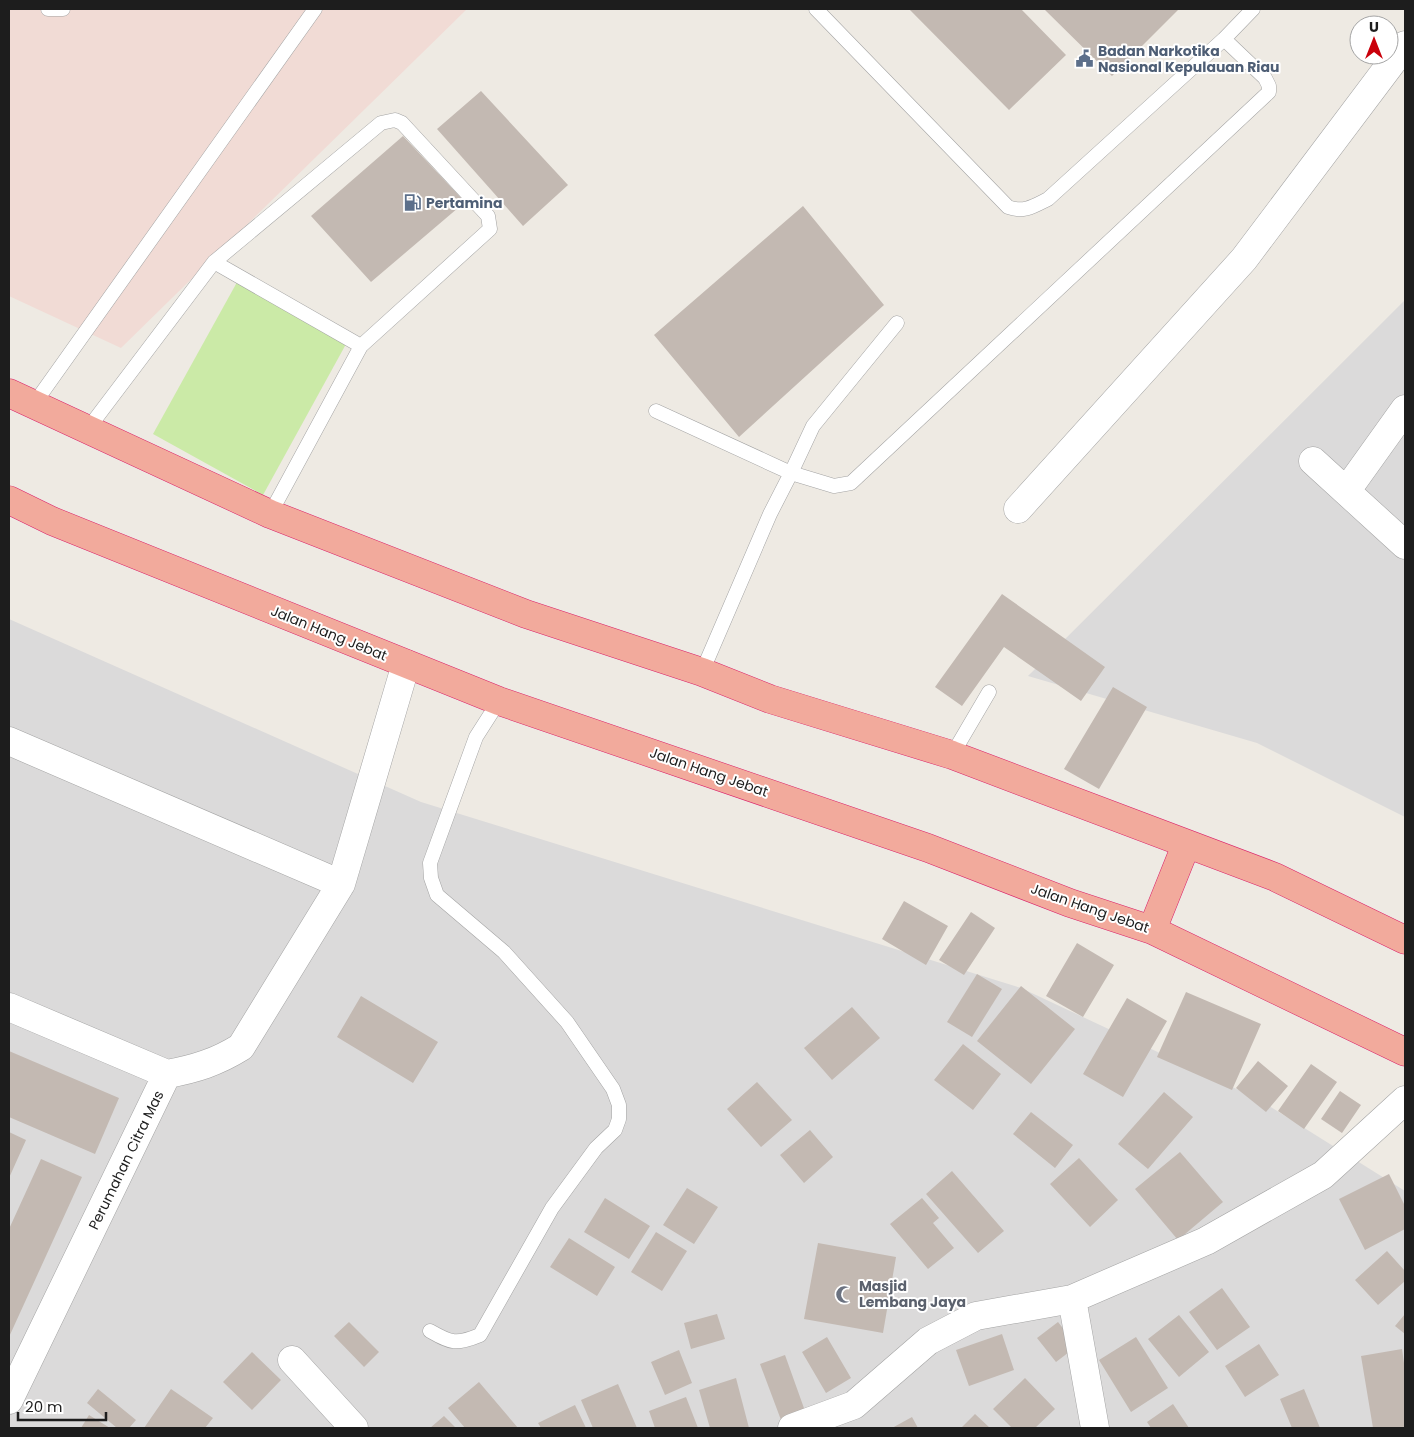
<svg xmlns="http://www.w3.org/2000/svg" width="1414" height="1437" viewBox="0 0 1414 1437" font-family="Poppins,sans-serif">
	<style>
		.residential { fill: #dbdada }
		.military { fill: #f1dbd5 }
		.grass { fill: #cbeaa7 }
		.building { fill: #c3b9b2 }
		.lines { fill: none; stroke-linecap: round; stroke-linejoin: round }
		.service-casing { stroke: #a4a4a4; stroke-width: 15 }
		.minor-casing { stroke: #a4a4a4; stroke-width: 29 }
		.trunk-casing { stroke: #da226b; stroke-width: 29 }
		.service { stroke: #fff; stroke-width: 14 }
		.minor { stroke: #fff; stroke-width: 28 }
		.trunk { stroke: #f2aa9c; stroke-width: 28 }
		.labels { text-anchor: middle; stroke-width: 4; stroke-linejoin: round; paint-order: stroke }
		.service-label { font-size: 14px; font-weight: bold; fill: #4e5e75; stroke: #fff; text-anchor: start }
		.street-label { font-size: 14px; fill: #1d1d1d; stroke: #fff }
		.worship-label { font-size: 14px; font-weight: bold; fill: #5b616d; stroke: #fff; text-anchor: start }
	</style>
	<rect width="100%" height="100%" fill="#eeeae3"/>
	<path class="residential" d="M1405 300V817L1257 743 1028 676Z
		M9 619 421 802 1021 988 1258 1099 1405 1191V1428H9Z"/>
	<path class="military" d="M9 9H467L121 348 9 296Z"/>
	<path class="grass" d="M241 275 351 335 263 495 153 434Z"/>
	<path class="building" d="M909 9H1021L1066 55 1009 110Z
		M1044 9H1179L1112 76Z
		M481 91 568 185 523 226 437 129Z
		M403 136 465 202 371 282 311 216Z
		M803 206 884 305 739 437 654 335Z
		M1002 594 1105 667 1081 701 1004 647 962 706 935 687Z
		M1113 687 1147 707 1099 789 1064 769Z
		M904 901 948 926 926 965 882 939Z
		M971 912 995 928 964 975 939 960Z
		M1077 943 1114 965 1083 1017 1046 996Z
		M977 974 1002 989 972 1037 947 1022Z
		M1021 986 1075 1029 1031 1084 977 1041Z
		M1186 992 1261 1024 1232 1090 1157 1057Z
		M361 996 438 1042 413 1083 337 1037Z
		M1127 998 1167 1021 1123 1097 1083 1074Z
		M852 1007 880 1038 832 1080 804 1048Z
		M963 1044 1001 1074 973 1110 934 1080Z
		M9 1051 119 1098 95 1154 9 1117Z
		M1258 1061 1288 1086 1266 1112 1236 1088Z
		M1311 1064 1337 1082 1304 1129 1278 1111Z
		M757 1082 792 1120 761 1147 727 1109Z
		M1340 1091 1361 1105 1342 1133 1321 1119Z
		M1164 1092 1193 1117 1148 1169 1118 1144Z
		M1031 1112 1073 1145 1055 1168 1013 1134Z
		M810 1130 833 1157 804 1183 780 1155Z
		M9 1132 26 1140 9 1178Z
		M1180 1152 1223 1202 1178 1240 1135 1189Z
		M1079 1158 1118 1200 1090 1227 1050 1184Z
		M41 1159 82 1177 9 1337V1229Z
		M952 1171 1004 1231 978 1253 926 1194Z
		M1389 1174 1405 1206V1229L1365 1250 1339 1199Z
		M687 1188 718 1207 694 1244 663 1225Z
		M605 1198 650 1226 629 1259 584 1232Z
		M922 1198 939 1218 933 1223 954 1248 928 1269 890 1224Z
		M656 1232 687 1251 662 1291 631 1272Z
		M569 1238 615 1267 597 1296 550 1267Z
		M818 1243 896 1257 883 1333 804 1319Z
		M1387 1251 1405 1271V1281L1378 1305 1355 1280Z
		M1222 1288 1250 1327 1217 1350 1189 1312Z
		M717 1314 725 1339 691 1349 684 1323Z
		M1405 1314V1334L1395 1326Z
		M1179 1315 1209 1352 1179 1377 1148 1339Z
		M349 1322 379 1352 364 1367 334 1336Z
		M1058 1322 1077 1346 1056 1362 1037 1338Z
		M1002 1334 1014 1370 969 1386 956 1350Z
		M827 1337 851 1378 826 1393 802 1352Z
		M1136 1337 1168 1388 1131 1412 1099 1360Z
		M1259 1344 1279 1375 1245 1397 1225 1366Z
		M1402 1349 1405 1370V1428H1373L1361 1356Z
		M679 1350 692 1383 665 1395 651 1362Z
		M252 1352 281 1380 252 1410 223 1382Z
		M785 1355 805 1411 781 1420 760 1364Z
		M736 1378 749 1428H710L699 1390Z
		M1025 1378 1055 1409 1035 1428H1012L993 1409Z
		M479 1382 518 1428H465L448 1408Z
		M618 1384 637 1428H593L581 1400Z
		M98 1389 136 1420 129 1428H117L87 1403Z
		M171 1389 213 1418 205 1428H144Z
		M1304 1389 1320 1428H1292L1280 1399Z
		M686 1397 698 1428H655L649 1411Z
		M1173 1404 1189 1428H1151L1147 1422Z
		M575 1405 586 1428H541L538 1423Z
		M975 1414 990 1428H961Z
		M89 1415 110 1428H81Z
		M444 1416 456 1428H430Z
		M912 1417 918 1428H892Z"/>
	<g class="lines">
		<defs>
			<path id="service" d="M48 9H63
				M1224 39 1253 9
				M214 262 361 346
				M34 404 315 9
				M656 411 791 473 813 426 897 323
				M87 430 214 262 381 123 395 120 402 123 488 216 490 229 361 346 270 514
				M702 672 770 514 791 473 834 486 851 483 1269 92V86L1265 78 1224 39 1048 199C1034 206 1024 213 1008 207L816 9
				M952 755 989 692
				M430 1331C451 1343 456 1345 480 1335L552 1208 596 1148 615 1130 619 1119V1105L613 1089 567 1022 504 952 437 895 431 878 430 863 476 737 499 701"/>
			<path id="minor" d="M1313 461 1405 545
				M1347 490 1405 409
				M1018 509 1244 259 1405 45
				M9 741 341 884
				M9 1007 167 1074
				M167 1074C195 1069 217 1062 241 1047L341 884 406 664
				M1072 1299 1095 1428
				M292 1360 354 1428
				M9 1400 167 1074
				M792 1428 854 1405 928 1341 976 1316 1072 1299 1206 1241 1323 1175 1405 1100"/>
			<path id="trunk" d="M9 393 270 514 526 614 702 672 770 699 952 755 1275 877 1405 940
				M9 500 52 521 499 701 928 848 1070 903 1152 930 1405 1052
				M1152 930 1186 845"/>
		</defs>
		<use href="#service" class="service-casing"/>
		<use href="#minor" class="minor-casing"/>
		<use href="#trunk" class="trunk-casing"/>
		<use href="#service" class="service"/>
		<use href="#minor" class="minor"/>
		<use href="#trunk" class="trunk"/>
	</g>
	<defs>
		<symbol id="civic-bare" viewBox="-9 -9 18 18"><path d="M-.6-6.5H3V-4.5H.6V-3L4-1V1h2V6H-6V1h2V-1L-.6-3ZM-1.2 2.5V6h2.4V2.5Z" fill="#5c6f8a" stroke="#fff" stroke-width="2.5" paint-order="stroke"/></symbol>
		<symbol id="fuel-bare" viewBox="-9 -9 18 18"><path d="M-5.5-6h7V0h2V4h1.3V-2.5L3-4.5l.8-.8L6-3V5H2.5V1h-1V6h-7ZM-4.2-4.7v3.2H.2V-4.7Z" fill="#5c6f8a" stroke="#fff" stroke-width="2.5" paint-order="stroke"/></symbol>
		<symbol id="mosque-bare" viewBox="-9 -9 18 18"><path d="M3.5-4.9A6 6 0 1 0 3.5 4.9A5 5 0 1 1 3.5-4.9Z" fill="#6b7280" stroke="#fff" stroke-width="2.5" paint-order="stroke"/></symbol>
	</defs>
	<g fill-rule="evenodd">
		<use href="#civic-bare" x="1072" y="46" width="25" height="25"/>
		<use href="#fuel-bare" x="400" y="190" width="25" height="25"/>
		<use href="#mosque-bare" x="832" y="1282" width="25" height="25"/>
	</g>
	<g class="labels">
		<g class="service-label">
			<text x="1098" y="56">Badan Narkotika<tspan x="1098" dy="16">Nasional Kepulauan Riau</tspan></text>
			<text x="426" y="208">Pertamina</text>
		</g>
		<g class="street-label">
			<text transform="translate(329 633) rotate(22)" y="5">Jalan Hang Jebat</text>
			<text transform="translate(709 772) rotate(19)" y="5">Jalan Hang Jebat</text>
			<text transform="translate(1090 908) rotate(19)" y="5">Jalan Hang Jebat</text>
			<text transform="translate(126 1160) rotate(-64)" y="5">Perumahan Citra Mas</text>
		</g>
		<g class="worship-label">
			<text x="859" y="1291">Masjid<tspan x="859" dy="16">Lembang Jaya</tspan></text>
		</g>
	</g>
	<rect width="1414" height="1437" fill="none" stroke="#1d1d1d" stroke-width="20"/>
	<g transform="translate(1374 40)"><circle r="24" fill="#ffffff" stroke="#a5a5a5"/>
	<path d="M0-4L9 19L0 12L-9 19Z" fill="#ca000b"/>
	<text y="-8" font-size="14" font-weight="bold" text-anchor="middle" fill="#1d1d1d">U</text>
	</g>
	<path d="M18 1412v8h88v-8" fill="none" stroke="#1d1d1d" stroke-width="2.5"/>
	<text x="25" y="1412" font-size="15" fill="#1d1d1d" stroke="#ffffff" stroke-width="4" paint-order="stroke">20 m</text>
</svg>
